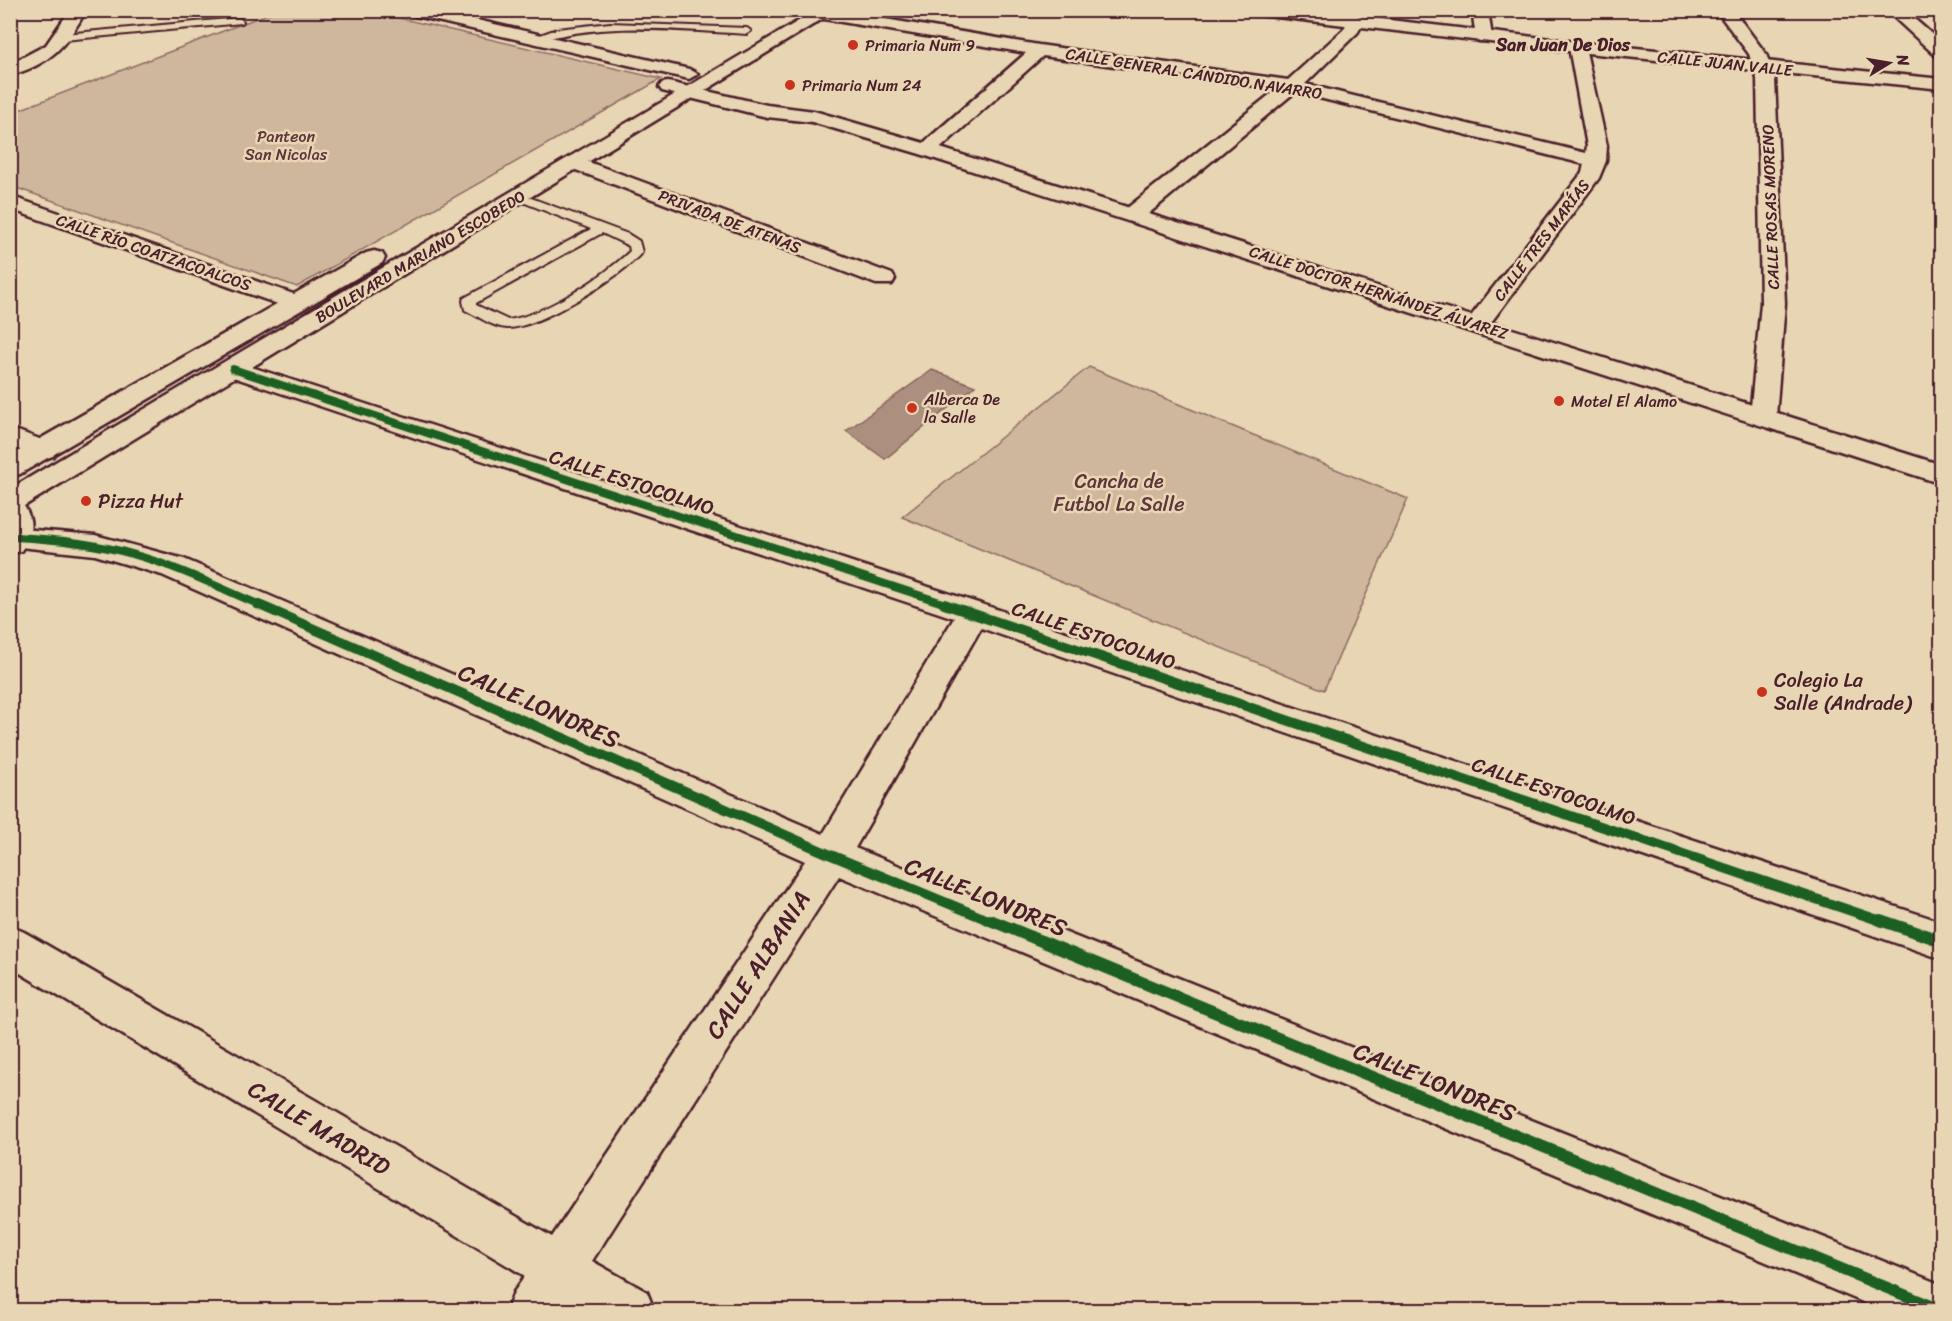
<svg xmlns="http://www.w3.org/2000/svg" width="1952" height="1321" viewBox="0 0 1952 1321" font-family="Sriracha,sans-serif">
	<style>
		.green { fill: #cfb79d; stroke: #8c6b64; stroke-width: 1.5 }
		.water { fill: #ac8f7f; stroke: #85625d; stroke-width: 1.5 }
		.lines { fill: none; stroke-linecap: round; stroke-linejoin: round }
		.lane-casing { stroke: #4a1f2b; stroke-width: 4 }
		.street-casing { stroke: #4a1f2b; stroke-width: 5 }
		.secondary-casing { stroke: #4a1f2b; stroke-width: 5 }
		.primary-casing { stroke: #4a1f2b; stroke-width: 5 }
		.lane { fill: #e8d5b3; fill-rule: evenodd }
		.street { fill: #e8d5b3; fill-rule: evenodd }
		.secondary { fill: #e8d5b3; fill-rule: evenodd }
		.primary { fill: #e8d5b3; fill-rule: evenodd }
		.cycleway-far2-casing { stroke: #e8d5b3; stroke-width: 10 }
		.cycleway-far1-casing { stroke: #e8d5b3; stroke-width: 14 }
		.cycleway-casing { stroke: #e8d5b3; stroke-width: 16 }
		.cycleway-far2 { stroke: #1b5e20; stroke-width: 8 }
		.cycleway-far1 { stroke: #1b5e20; stroke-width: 10 }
		.cycleway { stroke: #1b5e20; stroke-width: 12 }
		.poi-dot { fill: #c8321e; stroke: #e8d5b3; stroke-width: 2 }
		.labels { text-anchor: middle; stroke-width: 5; stroke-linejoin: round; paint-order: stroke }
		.far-poi-label { font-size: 16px; fill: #4a1f2b; stroke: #e8d5b3; text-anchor: start }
		.far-street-label { font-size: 16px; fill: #4a1f2b; stroke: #e8d5b3 }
		.far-park-label { font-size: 16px; fill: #5e363c; stroke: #e8d5b3 }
		.far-quarter-label { font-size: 18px; font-weight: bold; fill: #4a1f2b; stroke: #e8d5b3 }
		.park-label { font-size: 20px; fill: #5e363c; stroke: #e8d5b3 }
		.street-label { font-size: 20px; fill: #4a1f2b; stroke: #e8d5b3 }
		.poi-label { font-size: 20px; fill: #4a1f2b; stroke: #e8d5b3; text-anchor: start }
		.near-street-label { font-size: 24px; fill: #4a1f2b; stroke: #e8d5b3 }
	</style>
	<rect width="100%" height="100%" fill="#e8d5b3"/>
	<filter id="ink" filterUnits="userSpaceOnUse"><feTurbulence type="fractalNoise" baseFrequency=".0167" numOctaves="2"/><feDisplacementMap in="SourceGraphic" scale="12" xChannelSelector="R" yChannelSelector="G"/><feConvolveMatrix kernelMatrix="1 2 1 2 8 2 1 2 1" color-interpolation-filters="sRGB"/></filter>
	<g filter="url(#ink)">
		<path class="green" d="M275 11H369L661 79 297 287 11 186V113Z
			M1089 367 1408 499 1324 690 902 517Z"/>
		<path class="water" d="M932 370 975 386 885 459 846 431Z"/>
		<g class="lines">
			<defs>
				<path id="lane" d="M239 18 243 21 242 23 64 40 59 37 64 34Z
					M610 23 747 28 751 31 747 34C670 30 610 21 534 42L529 39 557 29Z
					M515 195H523L628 234 639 241 642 252C623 276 538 329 507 328 492 327 478 316 465 310L463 301 464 298 591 229 515 199ZM602 233 629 246 630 251C603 277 545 315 508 320L476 305V303Z"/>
				<path id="street" d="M70 10H86C68 44 49 66 10 75V64L46 45Z
					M403 10H434L689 69 698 74 689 79 411 15Z
					M832 10 1039 45 1288 80 1343 30 1347 23 1336 10H1353L1363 22 1358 32 1305 84 1586 153 1587 146 1569 47 1577 42 1585 47 1607 146 1606 161 1599 178 1486 329 1477 331 1468 329 1465 324 1582 173 1584 164 1295 92 1142 219H1126L1123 214 1126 209 1277 89 1043 56 934 154 927 156 917 150 920 146 1026 53 824 19 816 14 819 10Z
					M1472 10H1488L1492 37 1490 41H1478L1476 37Z
					M1716 10H1733L1766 54 1775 79 1785 303 1776 417 1772 423 1763 425 1754 423 1750 417 1761 303 1757 79 1749 54Z
					M1886 10H1904L1942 43V57L1936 56Z
					M575 157 892 274 895 279 892 284H876L568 167 565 163 568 159Z
					M10 196 305 298 309 303 305 308H289L10 209Z
					M233 361 984 605 1942 922V959L981 628 855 848 1942 1285V1310H1882L839 876 592 1261 647 1292 654 1310H583L567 1301 561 1310H507L514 1292 525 1276 10 967V926L24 932 552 1237 805 861 162 575 95 555 10 546V528L95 535 184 559 823 834 954 618 224 374 220 369 224 364Z
					M10 428 53 444 57 450 53 456 43 459 10 446Z"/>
				<path id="secondary" d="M1250 10H1304L1577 42 1942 79V89L1577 52 1258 15Z
					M668 82 767 105 814 111 934 146 1942 465V484L920 154 812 122 767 117 662 91 659 87 662 83Z"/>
				<path id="primary" d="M817 10H837L24 506C35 523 31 535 21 551L10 554V489Z
					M374 251 382 253 385 258 382 263 20 474 10 477V456L366 253Z"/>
			</defs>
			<use href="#lane" class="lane-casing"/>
			<use href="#street" class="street-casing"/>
			<use href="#secondary" class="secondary-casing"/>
			<use href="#primary" class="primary-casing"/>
			<use href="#lane" class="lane"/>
			<use href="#street" class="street"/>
			<use href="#secondary" class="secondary"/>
			<use href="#primary" class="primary"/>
			<defs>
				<path id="cycleway-far2" d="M233 369 949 605
					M14 537C54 539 94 543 132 554 176 566 218 587 260 605"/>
				<path id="cycleway-far1" d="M257 604 831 855 993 922
					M944 604 1884 922"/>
				<path id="cycleway" d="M990 920 1941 1310
					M1880 920 1942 941"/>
			</defs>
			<use href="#cycleway-far2" class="cycleway-far2-casing"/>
			<use href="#cycleway-far1" class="cycleway-far1-casing"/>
			<use href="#cycleway" class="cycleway-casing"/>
			<use href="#cycleway-far2" class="cycleway-far2"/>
			<use href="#cycleway-far1" class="cycleway-far1"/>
			<use href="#cycleway" class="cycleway"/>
		</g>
	</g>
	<g class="poi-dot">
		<circle cx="853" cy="45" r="6"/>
		<circle cx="790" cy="85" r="6"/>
		<circle cx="1559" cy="401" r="6"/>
		<circle cx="912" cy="408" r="6"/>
		<circle cx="86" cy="501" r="6"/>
		<circle cx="1762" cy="692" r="6"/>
	</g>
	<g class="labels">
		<g class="far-poi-label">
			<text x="865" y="51">Primaria Num 9</text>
			<text x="802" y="91">Primaria Num 24</text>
			<text x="924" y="405">Alberca De<tspan x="924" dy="18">la Salle</tspan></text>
			<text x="1571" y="407">Motel El Alamo</text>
		</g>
		<g class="far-street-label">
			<text transform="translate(1725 63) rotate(6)" y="6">CALLE JUAN VALLE</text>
			<text transform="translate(1194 73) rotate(9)" y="6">CALLE GENERAL CÁNDIDO NAVARRO</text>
			<text transform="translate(1770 207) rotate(-92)" y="6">CALLE ROSAS MORENO</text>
			<text transform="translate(730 221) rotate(21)" y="6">PRIVADA DE ATENAS</text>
			<text transform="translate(1541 240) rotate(-53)" y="6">CALLE TRES MARÍAS</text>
			<text transform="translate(154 252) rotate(19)" y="6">CALLE RÍO COATZACOALCOS</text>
			<text transform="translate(420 256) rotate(-31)" y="6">BOULEVARD MARIANO ESCOBEDO</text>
			<text transform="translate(1379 292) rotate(18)" y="6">CALLE DOCTOR HERNÁNDEZ ÁLVAREZ</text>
		</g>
		<g class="far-park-label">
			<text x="286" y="142">Panteon<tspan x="286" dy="18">San Nicolas</tspan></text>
		</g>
		<g class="far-quarter-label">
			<text x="1563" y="51">San Juan De Dios</text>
		</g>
		<g class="park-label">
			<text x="1119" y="488">Cancha de<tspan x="1119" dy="23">Futbol La Salle</tspan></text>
		</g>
		<g class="street-label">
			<text transform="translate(632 482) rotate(18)" y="7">CALLE ESTOCOLMO</text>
			<text transform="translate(1094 635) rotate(19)" y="7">CALLE ESTOCOLMO</text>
			<text transform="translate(1554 791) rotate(19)" y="7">CALLE ESTOCOLMO</text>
		</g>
		<g class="poi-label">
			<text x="98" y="508">Pizza Hut</text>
			<text x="1774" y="687">Colegio La<tspan x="1774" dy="23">Salle (Andrade)</tspan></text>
		</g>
		<g class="near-street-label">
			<text transform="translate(539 706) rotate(24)" y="8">CALLE LONDRES</text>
			<text transform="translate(986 897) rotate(22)" y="8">CALLE LONDRES</text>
			<text transform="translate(758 965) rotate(-57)" y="8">CALLE ALBANIA</text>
			<text transform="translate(1435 1082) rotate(22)" y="8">CALLE LONDRES</text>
			<text transform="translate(319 1128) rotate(31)" y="8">CALLE MADRID</text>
		</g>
	</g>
	<rect width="1952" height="1321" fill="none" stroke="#e8d5b3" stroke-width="36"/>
	<rect x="18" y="18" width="1916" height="1285" fill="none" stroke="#4a1f2b" stroke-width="2" filter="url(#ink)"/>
	<g transform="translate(1889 63) rotate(79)" stroke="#e8d5b3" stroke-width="4.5" paint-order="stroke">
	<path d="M0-4.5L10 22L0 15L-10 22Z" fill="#4a1f2b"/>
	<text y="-9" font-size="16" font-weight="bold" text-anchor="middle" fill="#4a1f2b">N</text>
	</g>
</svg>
